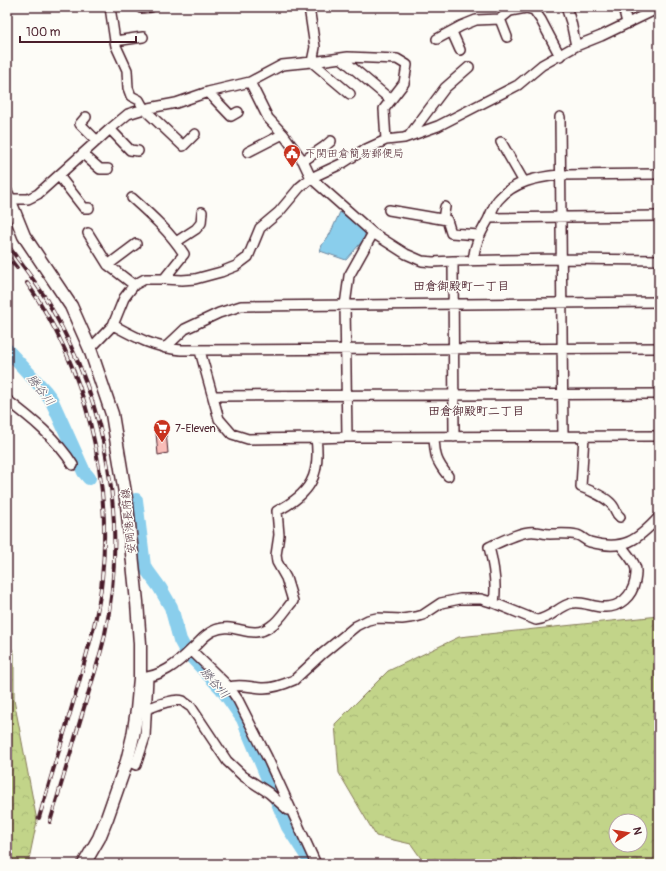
<svg xmlns="http://www.w3.org/2000/svg" width="666" height="871" viewBox="0 0 666 871" font-family="Pangolin,'Klee One',sans-serif">
	<style>
		.forest { fill: url(#forest-crowns); stroke: #867a5a; fill-rule: evenodd }
		.water { fill: #8aceec; stroke: #70889f }
		.lines { fill: none; stroke-linecap: round; stroke-linejoin: round }
		.river { stroke: #8aceec; stroke-width: 14 }
		.building { fill: #f9bdb8; stroke: #4a1f2b }
		.street-casing { stroke: #4a1f2b; stroke-width: 12 }
		.secondary-casing { stroke: #4a1f2b; stroke-width: 15 }
		.street { stroke: #fdfcf7; stroke-width: 9 }
		.secondary { stroke: #fdfcf7; stroke-width: 12 }
		.rail-casing { stroke: #4a1f2b; stroke-width: 4 }
		.rail { stroke: #fdfcf7; stroke-width: 2.5; stroke-dasharray: 8; stroke-linecap: butt }
		.labels { text-anchor: middle; stroke-width: 3; stroke-linejoin: round; paint-order: stroke }
		.poi-label { font-size: 11px; fill: #4a1f2b; stroke: #fdfcf7; text-anchor: start }
		.street-label { font-size: 11px; fill: #4a1f2b; stroke: #fdfcf7 }
		.neighbourhood-label { font-size: 12px; font-weight: bold; fill: #4a1f2b; stroke: #fdfcf7 }
		.water-label { font-size: 12px; font-style: italic; fill: #5d5465; stroke: #fdfcf7 }
	</style>
	<defs>
		<pattern id="forest-crowns" width="20" height="18" patternUnits="userSpaceOnUse"><rect width="20" height="18" fill="#c2d489"/><path d="M2 6a3 3 0 1 1 6 0M12 15a3 3 0 1 1 6 0" fill="none" stroke="#a8b676"/></pattern>
	</defs>
	<rect width="100%" height="100%" fill="#fdfcf7"/>
	<filter id="ink" filterUnits="userSpaceOnUse"><feTurbulence type="fractalNoise" baseFrequency=".025" numOctaves="2"/><feDisplacementMap in="SourceGraphic" scale="8" xChannelSelector="R" yChannelSelector="G"/><feConvolveMatrix kernelMatrix="1 2 1 2 8 2 1 2 1" color-interpolation-filters="sRGB"/></filter>
	<g filter="url(#ink)">
		<path class="forest" d="M659 616V864H425L411 844 376 836 339 773 335 724 388 671 459 637ZM616 821H640V845H616Z
			M7 639 14 653V700L37 821 28 864H7Z"/>
		<path class="water" d="M340 212 365 231V238L346 260 320 251 322 245 330 234Z"/>
		<g class="lines">
			<path class="river" d="M7 350 45 391 51 399 84 472 89 478
				M136 500 144 566 160 588 171 607 180 640 186 651 222 689 243 719 288 827 312 864"/>
		</g>
		<path class="building" d="M166 431 168 453 158 455 156 433Z"/>
		<g class="lines">
			<defs>
				<path id="street" d="M110 7 115 41 143 37
					M566 7 571 22 576 46
					M623 7 627 23
					M141 8 151 7
					M500 19 507 37
					M452 32 460 50
					M437 39 461 26 476 20 500 19 510 11 526 8 534 10 541 20 560 56
					M115 41 116 46 127 70 128 88 131 96 139 100 144 109 183 146 195 134
					M341 58 391 100
					M312 62 348 57 397 59 407 65 404 83 384 109 386 140
					M312 62 350 94
					M250 82 268 118 283 134 303 161 311 178 373 233 406 254 422 261 433 262 453 261 560 259 659 260
					M208 92 231 116 238 112
					M86 117 80 124 97 141
					M560 117 563 436
					M110 129 130 150 138 151
					M409 136 445 88 469 67
					M501 142 524 182
					M248 152 283 134
					M83 154 100 169H108
					M303 161 324 147 331 141
					M59 176 84 208H89
					M132 198C151 215 170 232 184 254L164 279
					M9 199H28L38 194 110 129 128 114 144 109 176 103 208 92 250 82 282 65 312 62 315 47 309 7
					M389 210 447 220 451 233 479 235
					M489 218 659 216
					M443 219 445 207
					M88 233 108 265 134 285
					M176 242 196 229 201 223 202 212
					M473 260C475 244 480 234 488 220 491 214 493 206 498 200 513 182 537 177 560 175L659 174
					M453 261 454 437
					M108 265 136 244
					M113 325C137 338 153 347 181 350L659 348
					M165 348 185 329 219 313 241 306 659 302
					M90 349 113 325 124 298 134 285 145 279H164L182 280 195 279 221 272 236 266 248 257 260 228 279 212 300 187 311 178 343 163 362 151 386 140 404 138 438 126 518 85 542 65 576 46 601 36 659 8
					M200 351 219 419 232 434 248 439 316 438 347 437 659 436
					M213 396 659 394
					M7 400C31 418 57 439 73 465
					M584 436 581 487C589 490 608 498 613 506 616 510 615 513 620 517
					M347 437 345 305 349 276 373 233
					M434 437C435 456 436 461 448 476
					M494 603C497 584 494 566 489 547 500 542 523 530 535 532 540 532 544 534 550 534 559 534 568 533 577 535 582 536 585 541 590 542 623 551 637 541 659 517
					M191 650 229 687 238 700 267 757 316 864
					M140 678C162 676 176 665 192 649 199 643 204 635 213 631 235 620 250 642 271 626 280 620 286 609 293 601L286 578 277 562 276 555 279 535 277 511C310 494 321 476 316 438
					M229 687C241 683 252 688 264 688 274 688 285 684 294 680L322 654 356 626 368 620 377 618 402 619 416 617 423 615 441 603 460 599H481L494 603 536 620C550 619 559 606 572 603 582 601 593 607 603 607 620 608 632 596 635 581 636 576 637 570 635 566 632 558 625 552 621 545
					M147 709C155 706 174 698 183 701 185 703 188 705 191 707L227 761 243 776 269 793 288 810
					M127 761 136 765 145 737 148 677"/>
				<path id="secondary" d="M7 194 24 236 71 306 90 349 112 414 127 505 137 602 140 644V678L137 710 133 736 127 761 107 818 99 838 84 864"/>
			</defs>
			<use href="#street" class="street-casing"/>
			<use href="#secondary" class="secondary-casing"/>
			<use href="#street" class="street"/>
			<use href="#secondary" class="secondary"/>
			<defs>
				<path id="rail" d="M7 244C21 264 37 283 49 304 108 405 129 525 104 639 99 660 92 681 86 701 74 741 62 782 50 822
					M7 255 17 268
					M27 283C86 367 112 477 102 579 99 613 88 649 79 682 66 728 52 773 39 818"/>
			</defs>
			<use href="#rail" class="rail-casing"/>
			<use href="#rail" class="rail"/>
		</g>
	</g>
	<defs>
		<symbol id="civic-pin" viewBox="-11 -11 22 30"><path d="M0 17L-7.5 6A9.5 9.5 0 1 1 7.5 6Z" fill="#c8321e" stroke="#fdfcf7"/><path d="M-.6-6.5H3V-4.5H.6V-3L4-1V1h2V6H-6V1h2V-1L-.6-3ZM-1.2 2.5V6h2.4V2.5Z" fill="#fff"/></symbol>
		<symbol id="supermarket-pin" viewBox="-11 -11 22 30"><path d="M0 17L-7.5 6A9.5 9.5 0 1 1 7.5 6Z" fill="#c8321e" stroke="#fdfcf7"/><path d="M-6-5.5h2.5l.6 2H6L4.5 2H-2.5L-4.4-4H-6ZM-1.5 3.2a1.3 1.3 0 1 0 .1 0ZM3 3.2a1.3 1.3 0 1 0 .1 0Z" fill="#fff"/></symbol>
	</defs>
	<g fill-rule="evenodd">
		<use href="#civic-pin" x="282" y="143" width="20" height="27"/>
		<use href="#supermarket-pin" x="152" y="418" width="20" height="27"/>
	</g>
	<g class="labels">
		<g class="poi-label">
			<text x="305" y="157">下関田倉簡易郵便局</text>
			<text x="175" y="432">7-Eleven</text>
		</g>
		<g class="street-label">
			<text transform="translate(128 521) rotate(-96)" y="4">安岡港長府線</text>
		</g>
		<g class="neighbourhood-label">
			<text x="461" y="290">田倉御殿町一丁目</text>
			<text x="476" y="415">田倉御殿町二丁目</text>
		</g>
		<g class="water-label">
			<text transform="translate(41 390) rotate(52)" y="4">勝谷川</text>
			<text transform="translate(215 683) rotate(49)" y="4">勝谷川</text>
		</g>
	</g>
	<rect width="666" height="871" fill="none" stroke="#fdfcf7" stroke-width="24"/>
	<rect x="12" y="12" width="642" height="847" fill="none" stroke="#4a1f2b" stroke-width="1.5" filter="url(#ink)"/>
	<g transform="translate(628 833) rotate(78)"><circle r="19" fill="#fdfcf7" stroke="#b5a4a5"/>
	<path d="M0-3L7 15L0 10L-7 15Z" fill="#c8321e"/>
	<text y="-6" font-size="11" font-weight="bold" text-anchor="middle" fill="#4a1f2b">N</text>
	</g>
	<path d="M20 36v6h116v-6" fill="none" stroke="#4a1f2b" stroke-width="2"/>
	<text x="26" y="36" font-size="12" fill="#4a1f2b" stroke="#fdfcf7" stroke-width="3" paint-order="stroke">100 m</text>
</svg>
